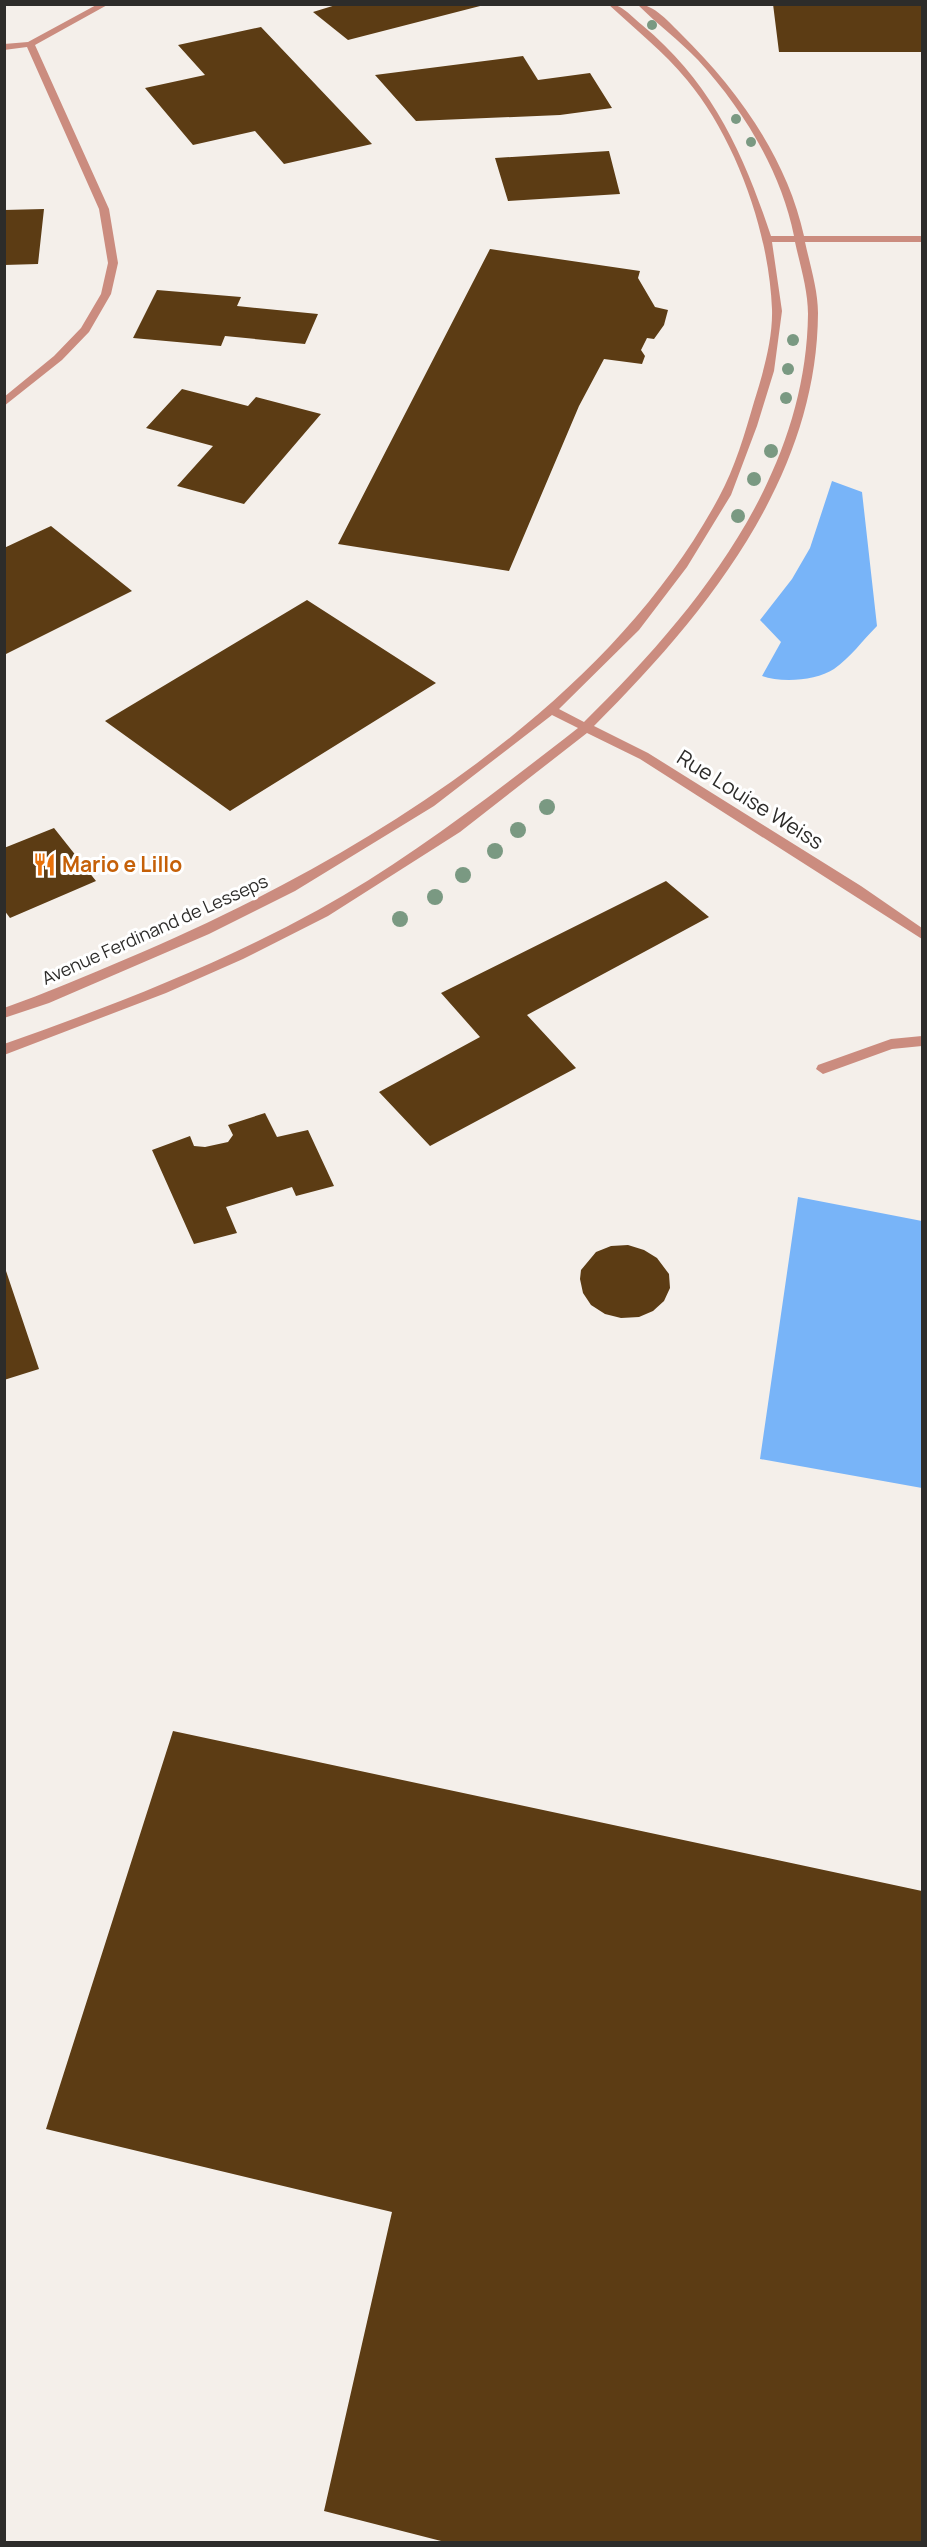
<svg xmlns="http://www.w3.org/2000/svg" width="927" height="2547" viewBox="0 0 927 2547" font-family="Manrope,sans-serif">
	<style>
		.water { fill: #78b4f8 }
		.building { fill: #5c3c14 }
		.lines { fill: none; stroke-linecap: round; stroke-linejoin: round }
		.minor { fill: #cb8c7f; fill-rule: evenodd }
		.tree { fill: #7a9982 }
		.labels { text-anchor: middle; stroke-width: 6; stroke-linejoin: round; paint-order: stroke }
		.far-street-label { font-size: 18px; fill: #2d2c2a; stroke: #fff }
		.street-label { font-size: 21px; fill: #2d2c2a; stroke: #fff }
		.food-label { font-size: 21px; font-weight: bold; fill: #c56008; stroke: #fff; text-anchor: start }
	</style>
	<rect width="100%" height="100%" fill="#f4efea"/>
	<path class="water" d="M832 481 862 492 877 626C863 640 850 658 834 669 816 681 781 683 762 676L781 642 760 620 792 579 810 548Z
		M798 1197 922 1221V1488L760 1459Z"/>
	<path class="building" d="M339 4H484V5L348 40 313 12Z
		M773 4H922V52H779Z
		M261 27 372 144 284 164 255 131 193 145 145 88 205 75 178 45Z
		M523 56 538 80 590 73 612 108 560 115 416 121 375 75Z
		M609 151 620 194 508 201 495 158Z
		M44 209 38 264 4 265V210Z
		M490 249 640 271 638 278 655 307 668 310 664 325 654 339 647 338 641 350 645 356 642 364 604 359 579 406 509 571 338 544Z
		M157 290 241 297 237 306 318 314 305 344 225 336 221 346 133 338Z
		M182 389 248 406 256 397 321 414 244 504 177 486 213 446 146 428Z
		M51 526 132 591 4 655V548Z
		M307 600 436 683 230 811 105 721Z
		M54 828 96 881 10 918 4 910V848Z
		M666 881 709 917 527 1015 576 1068 430 1146 379 1092 480 1037 441 993Z
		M265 1113 277 1137 308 1130 334 1186 296 1196 292 1187 226 1207 237 1233 194 1244 152 1150 190 1136 194 1146 205 1147 228 1142 233 1135 228 1125Z
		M628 1245 644 1250 657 1258 669 1274 670 1288 664 1301 653 1311 639 1317 621 1318 605 1314 591 1305 583 1293 580 1279 581 1270 596 1252 611 1246Z
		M4 1265 39 1369 4 1380Z
		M173 1731 922 1891V2542H445L324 2511 392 2212 46 2129Z"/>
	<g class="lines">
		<path class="minor" d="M98 4H109L35 45 109 209 118 263 111 294 89 332 62 360 4 406V397L54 356 81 328 101 294 108 263 99 209 27 47 4 50V44L28 42Z
			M608 4C622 4 631 16 642 25 712 83 743 152 771 236H794C781 171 743 109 698 60 679 40 657 24 637 4 654 4 670 23 681 34 737 89 787 158 804 236H922V242H805C810 265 818 290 818 313 817 479 705 615 594 726L648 753 861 886 922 928V939L640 759 587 733 460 832 328 916 243 959 166 993 4 1055V1044C112 1006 218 965 318 910 406 861 485 800 564 739L578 728 552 715 434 806 295 891 209 934 49 1003 4 1018V1008C46 993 86 976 126 959 346 866 603 714 719 497 735 468 745 433 754 402 763 373 773 339 772 309 769 232 736 139 687 80 664 52 635 29 608 4ZM772 242H795C800 265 808 290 808 314 806 478 696 612 584 722L559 709 639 630 687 567 731 495 757 426 774 371 782 311Z
			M922 1036V1046L892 1049 823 1074 816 1069 818 1065 891 1039Z"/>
	</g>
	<g class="tree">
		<circle cx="652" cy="25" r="5"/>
		<circle cx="736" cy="119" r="5"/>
		<circle cx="751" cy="142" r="5"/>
		<circle cx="793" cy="340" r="6"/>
		<circle cx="788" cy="369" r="6"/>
		<circle cx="786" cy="398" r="6"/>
		<circle cx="771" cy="451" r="7"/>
		<circle cx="754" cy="479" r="7"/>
		<circle cx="738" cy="516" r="7"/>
		<circle cx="547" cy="807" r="8"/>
		<circle cx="518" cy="830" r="8"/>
		<circle cx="495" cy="851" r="8"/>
		<circle cx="463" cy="875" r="8"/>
		<circle cx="435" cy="897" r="8"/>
		<circle cx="400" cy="919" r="8"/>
	</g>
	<defs>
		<symbol id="restaurant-bare" viewBox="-9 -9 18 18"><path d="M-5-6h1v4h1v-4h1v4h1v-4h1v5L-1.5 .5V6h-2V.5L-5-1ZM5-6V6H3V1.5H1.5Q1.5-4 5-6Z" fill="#e8710a" stroke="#fff" stroke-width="2.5" paint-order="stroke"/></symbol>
	</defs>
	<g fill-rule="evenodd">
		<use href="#restaurant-bare" x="28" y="848" width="33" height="33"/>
	</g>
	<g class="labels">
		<g class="far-street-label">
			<text transform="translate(155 930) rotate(-24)" y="6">Avenue Ferdinand de Lesseps</text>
		</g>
		<g class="street-label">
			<text transform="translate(750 800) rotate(32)" y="7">Rue Louise Weiss</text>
		</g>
		<g class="food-label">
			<text x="62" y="872">Mario e Lillo</text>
		</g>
	</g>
	<rect width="927" height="2547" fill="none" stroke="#2d2c2a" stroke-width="12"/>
</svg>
